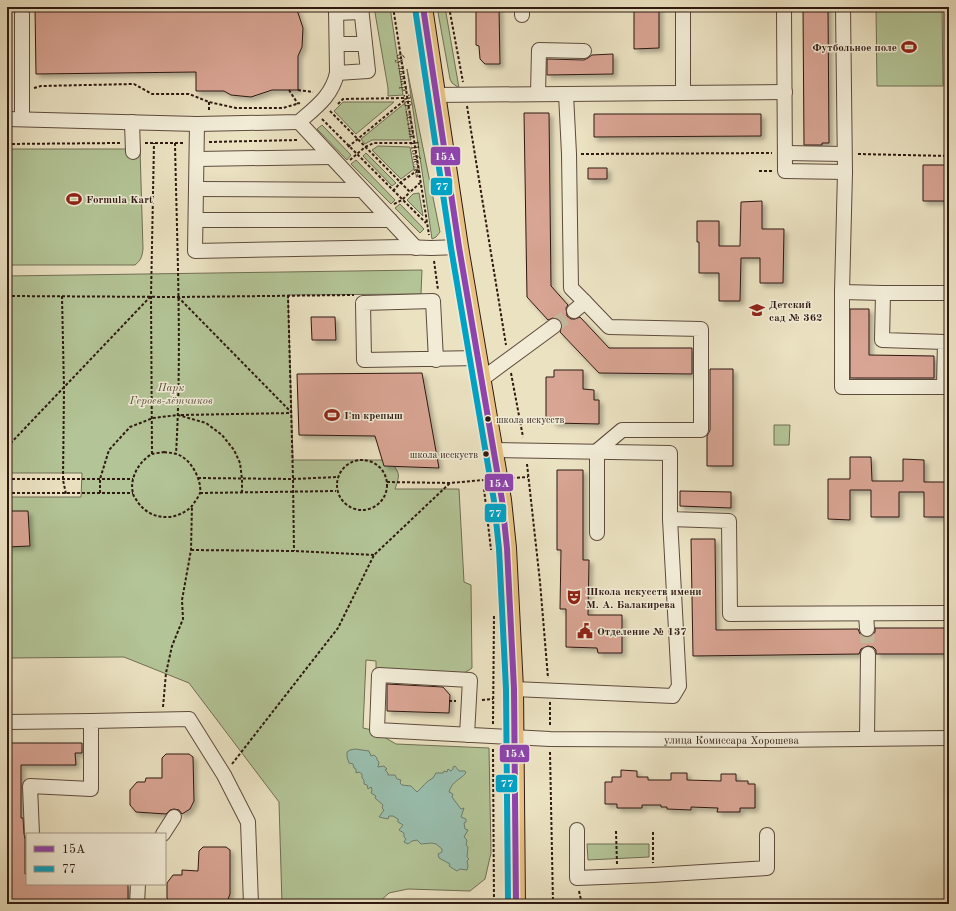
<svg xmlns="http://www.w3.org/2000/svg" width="956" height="911" viewBox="0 0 956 911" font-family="'Old Standard TT',serif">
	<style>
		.green { fill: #b3c496; stroke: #716e54 }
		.water { fill: #99beae; stroke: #6f7c6f }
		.building { fill: #d8a493; stroke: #2f1911; filter: url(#shadow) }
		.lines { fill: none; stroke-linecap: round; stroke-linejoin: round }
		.minor-tunnel { stroke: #c5ba9f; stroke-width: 14; stroke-dasharray: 14 7; stroke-linecap: butt }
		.minor-casing { stroke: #5e4b3d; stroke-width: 16 }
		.major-casing { stroke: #2f1911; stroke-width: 20 }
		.path { stroke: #2f1911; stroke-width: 2; stroke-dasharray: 3 2; stroke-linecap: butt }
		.minor { stroke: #f2ecd7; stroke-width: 14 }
		.major { stroke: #e6c181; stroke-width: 18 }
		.bus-1-casing { stroke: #f2ecd7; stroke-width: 9 }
		.bus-2-casing { stroke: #f2ecd7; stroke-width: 9 }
		.bus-1 { stroke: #8e44ad; stroke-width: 6 }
		.bus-2 { stroke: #02a2c5; stroke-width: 6 }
		.bus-dot { fill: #2f1911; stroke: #f2ecd7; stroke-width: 1.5 }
		.labels { text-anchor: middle; stroke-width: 3; stroke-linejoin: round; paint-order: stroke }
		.bus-label { font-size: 10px; fill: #2f1911; stroke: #f2ecd7; text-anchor: start }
		.poi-label { font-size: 11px; font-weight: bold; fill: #2f1911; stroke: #f2ecd7; text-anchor: start }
		.street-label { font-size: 11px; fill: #2f1911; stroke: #f2ecd7 }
		.park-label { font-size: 11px; font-style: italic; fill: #574c39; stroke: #f2ecd7 }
		.line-badge { stroke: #f2ecd7; stroke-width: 1.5 }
		.badge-label { font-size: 11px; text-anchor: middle; font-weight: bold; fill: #fff }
	</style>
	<defs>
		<filter id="shadow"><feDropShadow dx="3.5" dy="3.5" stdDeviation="2" flood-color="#0004"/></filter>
	</defs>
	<rect width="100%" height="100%" fill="#ebe2c2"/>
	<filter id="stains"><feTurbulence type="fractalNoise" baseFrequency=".005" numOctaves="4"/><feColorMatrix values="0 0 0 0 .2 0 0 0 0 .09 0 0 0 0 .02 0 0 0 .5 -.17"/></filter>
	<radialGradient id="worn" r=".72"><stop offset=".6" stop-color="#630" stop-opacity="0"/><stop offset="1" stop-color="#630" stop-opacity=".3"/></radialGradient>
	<path class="green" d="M374 7H390L403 95 388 96V88Z
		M437 7H445L459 88 452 83 450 79Z
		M876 7H942L943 86H877Z
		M407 69 440 232 436 237 432 239Z
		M343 102H394L356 134 334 111Z
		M405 103 411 140H372L365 144 361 139Z
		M322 125 351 155 347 160 317 129Z
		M378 146 410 147 414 169 401 179 372 150Z
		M7 149H140L143 249C142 257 141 260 135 265H7Z
		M366 153 396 183 392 186 363 156Z
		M356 160 395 200 391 204 351 164Z
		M419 193 423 216 407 200 413 194Z
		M400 204 424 229 420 233 395 208Z
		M422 270 421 294 288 295 293 460H390C399 474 401 472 395 489H459L464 582 471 585 472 668 466 672 459 674 376 669V661L366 660 363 728 372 730 396 744 489 748 491 853 485 879 470 891 408 889 389 893 377 904H282L279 802 189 683 124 657 7 658V497H81L82 473H7V276Z
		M774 425H790L789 445H774Z
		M587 844H649V857L588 860Z"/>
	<path class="water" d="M355 749 369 751 371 756 374 755 377 758V760L379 762 378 767 384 766 387 769 385 770 388 773V775H395L397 779 401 780 400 783 402 785 411 786 417 792C423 787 426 781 433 778L436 773H443L444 771 447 772 448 769 451 771 453 769V767L455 766 459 771H465L466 773C460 780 452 781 449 792L453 794 452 797 461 809 464 808 461 817 466 819V822L464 823 465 829 468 830 464 837 467 840 466 845 468 847 467 857 469 859 467 861 468 866 467 870 460 869 457 871 449 866 450 864 439 858 438 854 442 852V849L436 844 432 843 421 844 417 840 412 841 408 844 404 842 406 839 404 837V833L399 830 403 825 398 822V819L393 816H389L388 819 379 817 384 810 382 808 383 805 375 798 376 796 371 793 372 790 371 787 368 789 367 785 364 784V780L362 778V774L359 772 356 773V769L354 768 353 764 349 763 347 757V752L350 750Z"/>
	<path class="building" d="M35 7H296L303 28 302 47 298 56V90H272L251 97 231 95 224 91H196V72L36 74Z
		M476 7H499L500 64H485L480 59 479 46 476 45Z
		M634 7H659V48L634 49Z
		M803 7H828L829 143H822V145H804Z
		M613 54V74L547 75V59L584 60 588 58 592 55Z
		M524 113H549L551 286 568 305 566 308 567 316 571 319H575L580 317 609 348H692V374L599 373 560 332 562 325 561 321 553 318 548 320 527 297Z
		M594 114H761V136L594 137Z
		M923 165H949V201H923Z
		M588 168H607V179H588Z
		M762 201V229H784L783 283H760V258H741L740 301H719V273H699V242H697V221H719V246H740L741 202Z
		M850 309H869V355L934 356V378H850Z
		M311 317H335L336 340H312Z
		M710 369H733V466H707V436L710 430Z
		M554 370H583V389L594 390V400H599V424L553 423V418H546V377H554Z
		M422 373 439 468 384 466 375 436 299 435 297 374Z
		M850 457H871L872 481H903V459L924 460V482H949V517H924V492H899V517H871V490H850V520L828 519V479H850Z
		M557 470H583V560H589L588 615H622V653H598L597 648 566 647V609H560L561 550H557Z
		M680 491 731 492V508L680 506Z
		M7 511H28L30 546 7 547Z
		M691 539H715L716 630 858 629 860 634 867 637 872 636 875 632V628H949V654H876V650L873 647 868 646 861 649 859 654 693 656Z
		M387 684 443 687 450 695 449 713 387 711Z
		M7 743H82V753H75L76 765H21V818H23L24 834 25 839V874H27V884H128V901H7Z
		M166 754H189L193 757 194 801 190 809 182 814 179 810 174 809 170 810 166 814 136 812 130 805V790L137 782H145L146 778H162V758Z
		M621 770 637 771V777H648V780H671V773H687V780L721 781V774H736V781H748V784H755V808H740V812H717L718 808 691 807V810L667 809V807H661V805H642V808H617V804H605V782H612V777H621Z
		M203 847H226L230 850V894L227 902 224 904H172L167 898V883L173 875H182V870L198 871 199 851Z"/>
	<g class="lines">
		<path class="minor-tunnel" d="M554 326 574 311
			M867 629 868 654"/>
		<defs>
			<g id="minor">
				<path d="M336 7 337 73 368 71 361 7"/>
				<path d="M522 7V15"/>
				<path d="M843 7 845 172 842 292V387H944L945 342 882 340 883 293"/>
				<path d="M784 10 785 171 845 172"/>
				<path d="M683 12V93"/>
				<path d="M336 13 361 12"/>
				<path d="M337 44H365"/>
				<path d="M538 94 539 50 584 51"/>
				<path d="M566 94 569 154 571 288 585 302 574 311"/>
				<path d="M436 95 785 92"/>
				<path d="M7 119 197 124 299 122C316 107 332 96 337 73"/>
				<path d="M22 119V14"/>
				<path d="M132 122 133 152"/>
				<path d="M299 122 416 248"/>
				<path d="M197 124 195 251 404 247 431 248 459 247"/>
				<path d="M785 153 844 154"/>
				<path d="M197 159 331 157"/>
				<path d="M196 189 361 190"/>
				<path d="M196 220H390"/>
				<path d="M842 292 883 293H949"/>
				<path d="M585 302 609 327 701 329V430H622L597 451V533"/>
				<path d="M436 360 433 301 363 303 364 360 479 358"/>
				<path d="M482 379 554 326"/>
				<path d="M493 450 670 453V519L729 521 730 614 949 613"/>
				<path d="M866 614 867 629"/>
				<path d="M514 689 673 696 679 686 670 519"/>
				<path d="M7 722 91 721"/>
				<path id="s2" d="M467 735 470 680 379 675 377 730 550 739 772 740 949 738"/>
				<path d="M867 738 868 654"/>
				<path d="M577 830V878L653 875 767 868V835"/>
				<path d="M32 834 30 786 91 789V721L189 719 224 775 248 822 251 904"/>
				<path d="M163 834 174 817"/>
				<path d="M137 904 138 884"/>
			</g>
			<path id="major" d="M423 7 459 247 502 500 507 548 514 689 516 904"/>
		</defs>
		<use href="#minor" class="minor-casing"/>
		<use href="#major" class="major-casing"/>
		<g class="path">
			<path id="s1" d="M393 7 429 235"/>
			<path d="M449 7 463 82"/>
			<path d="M696 11 772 10"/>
			<path d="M34 88 41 86 134 84 152 94H189L209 102 236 108H283L300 103"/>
			<path d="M289 90 298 104"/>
			<path d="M298 90 313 92"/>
			<path d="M209 102V110"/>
			<path d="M338 104 343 99 406 98"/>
			<path d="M467 106 506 345"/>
			<path d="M330 111 410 192 420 183"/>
			<path d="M322 119 426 223"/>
			<path d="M209 142 298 140"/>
			<path d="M145 143H184"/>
			<path d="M175 143C177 247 182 350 176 454"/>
			<path d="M7 144 120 143"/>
			<path d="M348 147 406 99"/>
			<path d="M581 154 772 153"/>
			<path d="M858 154 949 156"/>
			<path d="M350 160 365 147 374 143H414"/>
			<path d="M759 171H772"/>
			<path d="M393 191 401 182 418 170"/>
			<path d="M394 204 402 200 410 192"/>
			<path d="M434 261 438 290"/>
			<path d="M288 295 293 479 294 551"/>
			<path d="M7 296 178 297 354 295"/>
			<path d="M62 296 64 389 63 480 66 494"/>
			<path d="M178 297 291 412"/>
			<path d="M511 373 523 437"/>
			<path d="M181 415 291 413"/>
			<path d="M7 447 150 297"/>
			<path d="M164 452C171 453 178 453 184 458 193 464 202 482 200 493 199 496 194 503 192 506 176 522 150 521 137 501 136 499 133 496 133 493 129 479 139 461 152 454 155 453 160 453 164 452Z"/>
			<path d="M152 454 151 296 154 143"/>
			<circle cx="362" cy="485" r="25"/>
			<path d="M527 464 540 582 548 678"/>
			<path d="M198 478 293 479 337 477"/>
			<path d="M512 478 528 477"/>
			<path d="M7 479H133"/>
			<path d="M387 482 450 483 484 480"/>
			<path d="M484 489 491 550"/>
			<path d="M7 493H133"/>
			<path d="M100 493V479L109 450 130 427 153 418 178 415 206 423 222 435 234 450 240 463 242 479V492"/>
			<path d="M200 493 336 491"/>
			<path d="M191 550 294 551 374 555"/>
			<path d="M482 700 493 699"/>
			<path d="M449 701H456"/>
			<path d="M550 702V726"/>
			<path d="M163 707 166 673 172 646 183 619 182 600 191 550 192 505"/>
			<path d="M493 724 494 615"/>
			<path d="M493 749 494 904"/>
			<path d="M550 752 553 904"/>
			<path d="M232 764 338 628 374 555 450 483"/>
			<path d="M616 831 617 864"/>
			<path d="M653 832V863"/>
			<path d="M579 891 582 904"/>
		</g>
		<use href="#minor" class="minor"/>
		<use href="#major" class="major"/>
		<defs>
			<path id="bus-1" d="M423 7 459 247 502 500 507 548 514 689 516 904"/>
			<path id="bus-2" d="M415 8 451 248 494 501 499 549 506 689 508 904"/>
		</defs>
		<use href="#bus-1" class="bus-1-casing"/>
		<use href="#bus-2" class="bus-2-casing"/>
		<use href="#bus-1" class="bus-1"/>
		<use href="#bus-2" class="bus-2"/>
	</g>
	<defs>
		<symbol id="stadium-bare" viewBox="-9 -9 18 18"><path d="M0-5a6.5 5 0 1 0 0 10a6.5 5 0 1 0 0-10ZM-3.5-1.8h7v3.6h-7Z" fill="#8f2418" stroke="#f2ecd7" stroke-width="2.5" paint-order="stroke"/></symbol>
		<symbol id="school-bare" viewBox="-9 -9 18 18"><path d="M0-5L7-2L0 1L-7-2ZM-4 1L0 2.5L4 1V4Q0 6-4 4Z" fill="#8f2418" stroke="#f2ecd7" stroke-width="2.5" paint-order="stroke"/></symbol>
		<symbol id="theatre-bare" viewBox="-9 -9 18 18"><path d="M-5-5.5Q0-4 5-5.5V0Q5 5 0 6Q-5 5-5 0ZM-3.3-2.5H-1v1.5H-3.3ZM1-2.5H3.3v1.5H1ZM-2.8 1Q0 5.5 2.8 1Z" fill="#8f2418" stroke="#f2ecd7" stroke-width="2.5" paint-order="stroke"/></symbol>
		<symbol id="civic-bare" viewBox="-9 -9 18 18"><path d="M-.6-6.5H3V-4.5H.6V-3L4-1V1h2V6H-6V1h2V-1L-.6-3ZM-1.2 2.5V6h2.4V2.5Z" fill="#8f2418" stroke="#f2ecd7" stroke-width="2.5" paint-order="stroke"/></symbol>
	</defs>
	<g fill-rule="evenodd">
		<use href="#stadium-bare" x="898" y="36" width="22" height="22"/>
		<use href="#stadium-bare" x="63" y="188" width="22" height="22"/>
		<use href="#school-bare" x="746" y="299" width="22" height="22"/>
		<use href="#stadium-bare" x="321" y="404" width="22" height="22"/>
		<use href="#theatre-bare" x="563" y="586" width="22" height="22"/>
		<use href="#civic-bare" x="574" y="620" width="22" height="22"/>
	</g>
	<g class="bus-dot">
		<circle cx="488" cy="419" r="3.5"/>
		<circle cx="486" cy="454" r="3.5"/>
	</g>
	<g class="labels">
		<g class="bus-label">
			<text x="496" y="423">школа искусств</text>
			<text x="478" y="458" text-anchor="end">школа исскуств</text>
		</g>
		<g class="poi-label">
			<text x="897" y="51" text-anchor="end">Футбольное поле</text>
			<text x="86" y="203">Formula Kart</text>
			<text x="769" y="308">Детский<tspan x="769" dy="13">сад № 362</tspan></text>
			<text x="344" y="419">I'm крепыш</text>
			<text x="586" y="595">Школа искусств имени<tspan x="586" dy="13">М. А. Балакирева</tspan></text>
			<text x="597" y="635">Отделение № 137</text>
		</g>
		<g class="street-label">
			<text dy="4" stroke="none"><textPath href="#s1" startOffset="110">бульвар 30-летия Победы</textPath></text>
			<text dy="4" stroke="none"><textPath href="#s2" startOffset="556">улица Комиссара Хорошева</textPath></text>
		</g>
		<g class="park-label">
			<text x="171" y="391">Парк<tspan x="171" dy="13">Героев-лётчиков</tspan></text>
		</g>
	</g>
	<g class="line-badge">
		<rect x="430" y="146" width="31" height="20" rx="4" fill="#8e44ad"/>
		<rect x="430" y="177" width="23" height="19" rx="4" fill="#02a2c5"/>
		<rect x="484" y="473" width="30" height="19" rx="4" fill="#8e44ad"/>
		<rect x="484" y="503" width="23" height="20" rx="4" fill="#02a2c5"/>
		<rect x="499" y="744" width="31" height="19" rx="4" fill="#8e44ad"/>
		<rect x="495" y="774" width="23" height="19" rx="4" fill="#02a2c5"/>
	</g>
	<g class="badge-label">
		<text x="445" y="160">15А</text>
		<text x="442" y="190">77</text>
		<text x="499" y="487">15А</text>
		<text x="495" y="517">77</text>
		<text x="515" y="757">15А</text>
		<text x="507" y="787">77</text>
	</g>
	<rect width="956" height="911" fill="none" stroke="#ebe2c2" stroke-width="24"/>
	<rect x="8" y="8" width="940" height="895" fill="none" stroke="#2f1911" stroke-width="2"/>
	<rect x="12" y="12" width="932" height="887" fill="none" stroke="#2f1911"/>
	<rect x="26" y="833" width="140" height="52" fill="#f2ecd7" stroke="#a49888"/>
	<rect x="34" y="846" width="20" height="6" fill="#8e44ad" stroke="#a49888"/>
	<text x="62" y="853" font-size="12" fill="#2f1911">15А</text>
	<rect x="34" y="866" width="20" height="6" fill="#02a2c5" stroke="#a49888"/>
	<text x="62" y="873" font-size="12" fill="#2f1911">77</text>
	<rect width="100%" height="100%" filter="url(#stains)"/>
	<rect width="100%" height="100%" fill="url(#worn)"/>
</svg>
